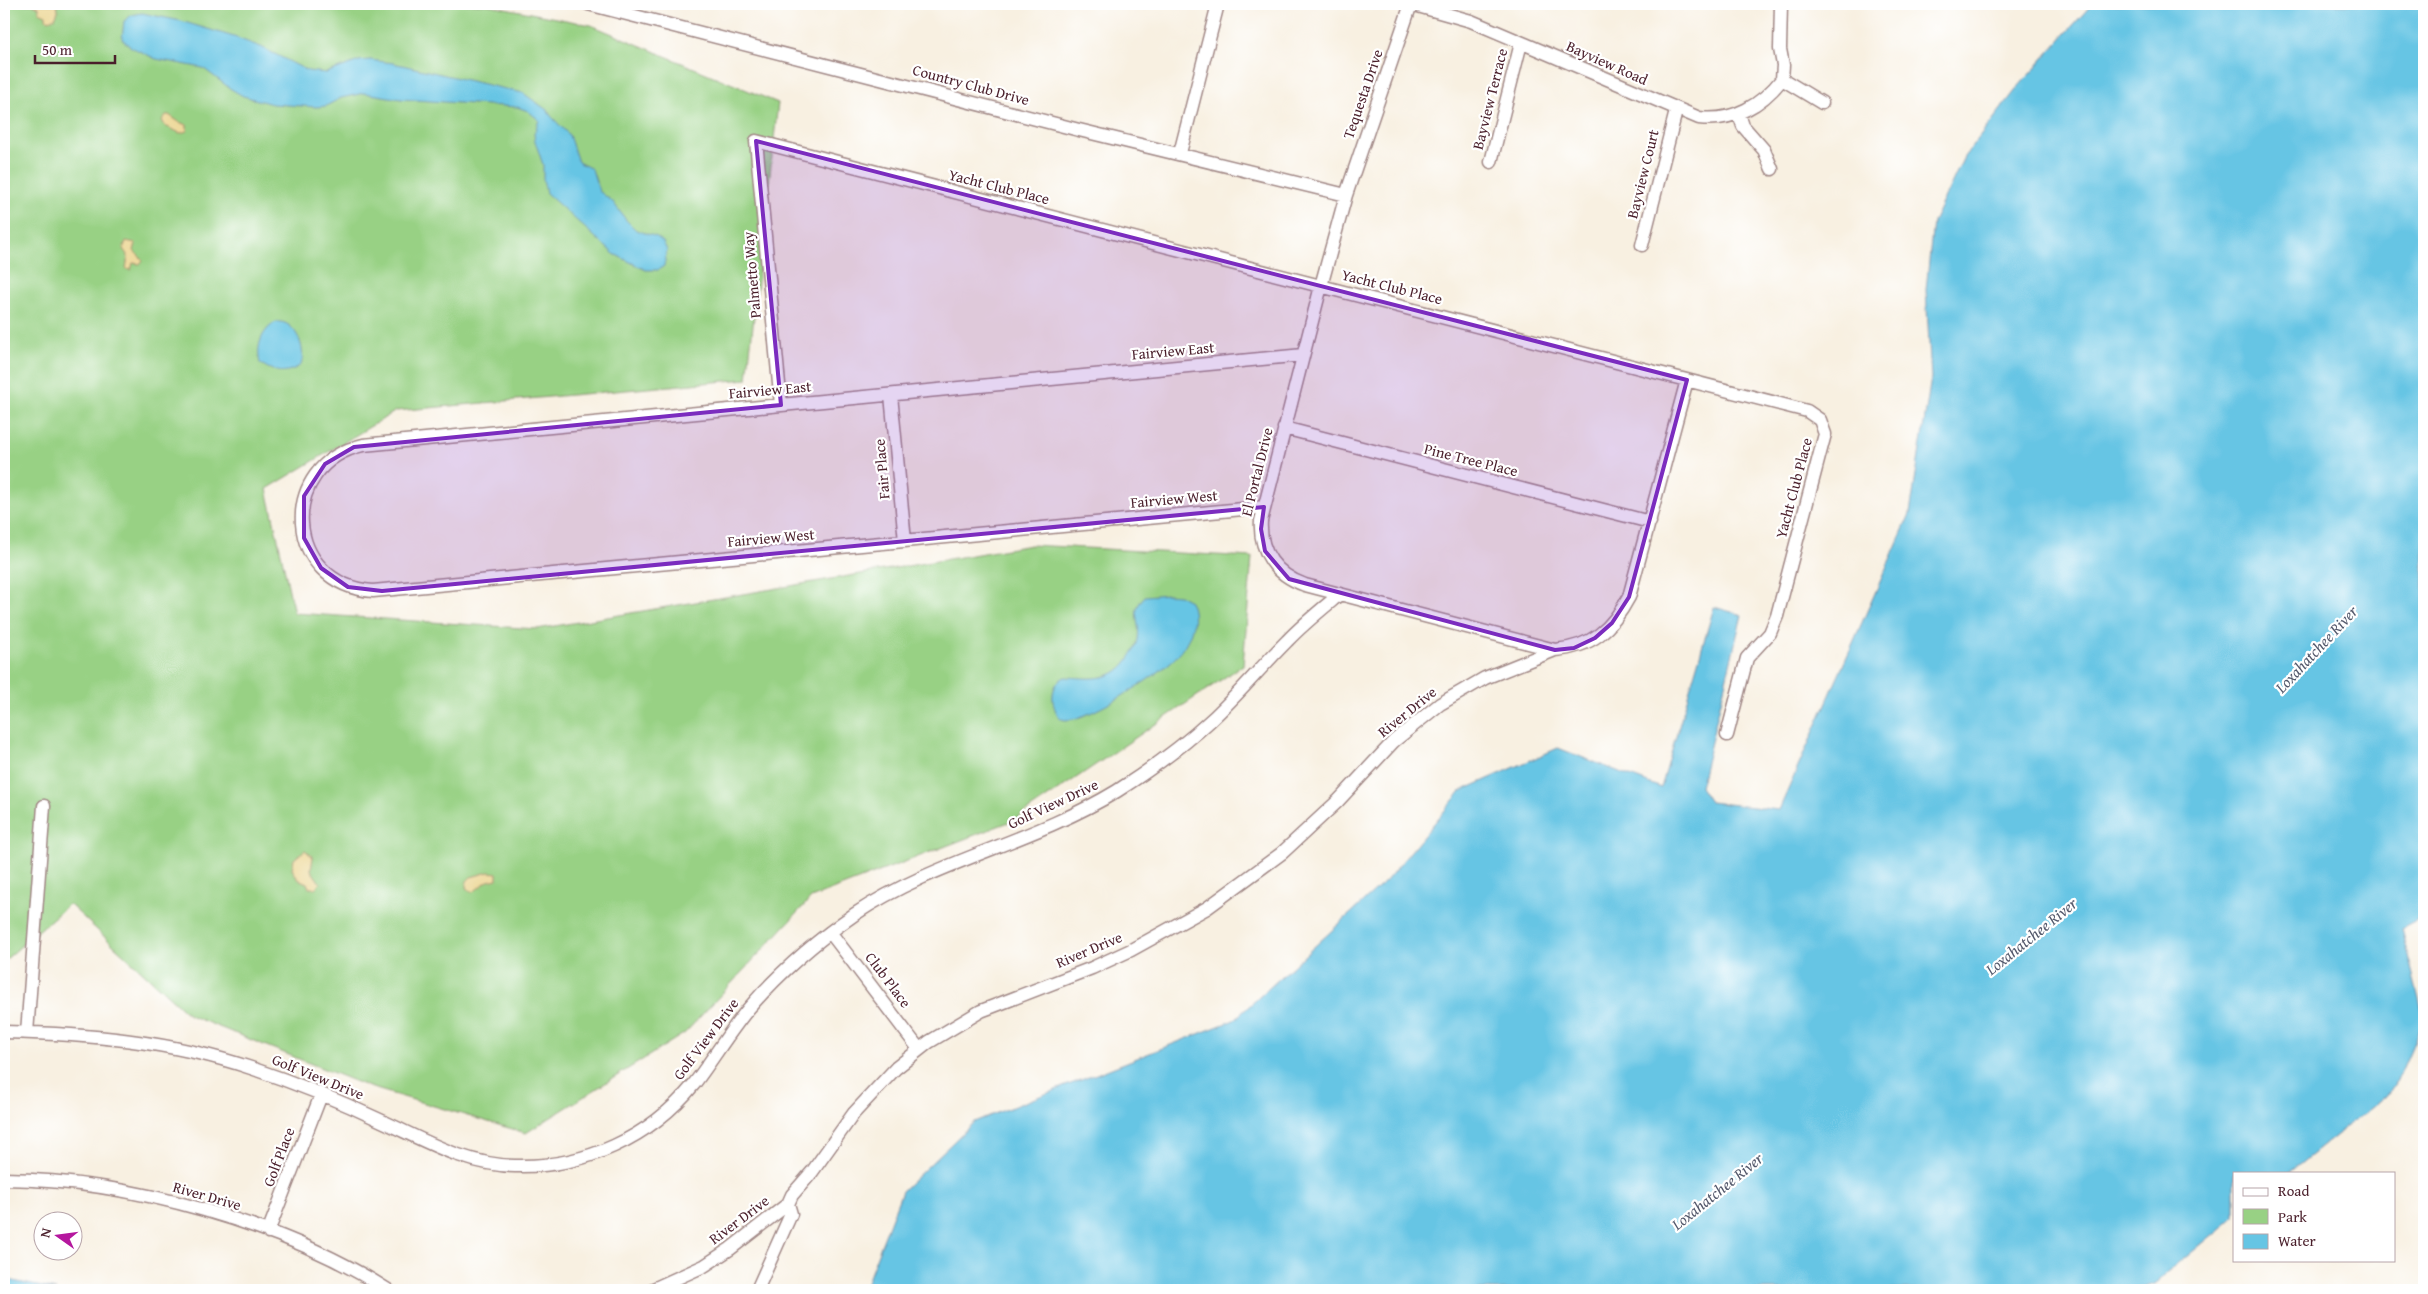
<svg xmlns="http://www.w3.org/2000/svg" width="2428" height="1294" viewBox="0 0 2428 1294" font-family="'Gentium Book Plus',serif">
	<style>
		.green { fill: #98d184; stroke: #717858 }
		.sand { fill: #eeda9e; stroke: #9c7c64 }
		.water { fill: #66c5e4; stroke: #587288 }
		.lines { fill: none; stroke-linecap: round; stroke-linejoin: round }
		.minor-casing { stroke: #a18886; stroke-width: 15 }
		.minor { stroke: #fff; stroke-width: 12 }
		.marked { fill: #7b2cbf; fill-opacity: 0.2; stroke: #7b2cbf; stroke-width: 4; stroke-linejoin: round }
		.labels { text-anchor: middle; stroke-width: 4.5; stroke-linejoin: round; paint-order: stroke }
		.street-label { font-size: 15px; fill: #4a1f2b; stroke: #fff }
		.water-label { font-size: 16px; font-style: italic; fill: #54596c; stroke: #fff }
	</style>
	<rect width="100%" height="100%" fill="#fff"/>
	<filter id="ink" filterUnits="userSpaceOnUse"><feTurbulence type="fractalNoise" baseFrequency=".02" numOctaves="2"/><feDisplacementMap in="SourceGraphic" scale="10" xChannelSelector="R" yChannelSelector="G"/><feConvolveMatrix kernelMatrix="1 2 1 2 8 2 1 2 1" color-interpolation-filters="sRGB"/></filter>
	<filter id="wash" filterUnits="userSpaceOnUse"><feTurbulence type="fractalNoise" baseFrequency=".0096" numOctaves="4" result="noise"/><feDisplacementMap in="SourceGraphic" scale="20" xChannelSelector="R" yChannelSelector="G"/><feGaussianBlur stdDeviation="1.12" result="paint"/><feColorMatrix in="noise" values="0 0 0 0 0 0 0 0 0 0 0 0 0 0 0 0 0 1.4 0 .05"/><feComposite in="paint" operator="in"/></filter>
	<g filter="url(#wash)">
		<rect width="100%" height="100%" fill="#f8f0e1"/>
		<path class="green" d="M4 4H485L591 25 778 103 747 379 396 411 267 489 294 613 537 629 1031 545 1252 557 1243 665 1014 820 811 898 685 1033 526 1133 369 1087 189 1015 69 904 4 961Z"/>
		<path class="sand" d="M32 4H53L57 5 58 11 55 18 48 20 46 19V15L39 12V7Z
			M166 115H169L179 122 187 125V131L180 133 165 126 162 120Z
			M126 241 136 243 134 251 143 260 140 264 133 263 131 270 126 269 128 256 123 249Z
			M305 850 313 857 311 870 320 883 315 888H309L307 883 298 879 292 869 294 859Z
			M489 872 497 873V879L488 881 473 892 466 888 467 881 471 877Z"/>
		<path class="water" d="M2092 4H2424V917L2401 929 2424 1019 2394 1088 2289 1173H2234V1217L2155 1283 2133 1290H864L902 1191 974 1122 1234 1020 1386 881 1461 791 1558 748 1661 788 1714 607 1742 615 1700 787 1710 802 1779 810 1910 514 1931 378 1926 290 1933 222 1964 157 2019 86Z
			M142 13 181 21 234 37 261 47 308 71 326 73 359 61 370 60 393 63 523 93 547 110 551 116 569 135 578 162 592 169 599 191 613 202 626 220 636 230 657 237 663 242 667 250 664 266 658 270H646L614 254 546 193 543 179V165L535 141 534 134 539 120 528 111 517 107 401 99 364 93 341 98 326 106 317 107 272 104 243 96 231 89 203 68 156 59 131 47 122 39 124 21 132 15Z
			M276 322C295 319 307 349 301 365 286 375 274 373 260 363 256 347 261 331 276 322Z
			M1168 594 1179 595 1190 601C1199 620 1190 641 1176 657 1162 673 1079 728 1061 719 1050 707 1049 684 1065 677 1089 678 1112 683 1128 660 1132 654 1137 646 1138 639 1141 620 1129 613 1145 596Z
			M4 1279 56 1290H4Z"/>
	</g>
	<g filter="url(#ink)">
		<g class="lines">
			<defs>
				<path id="minor" d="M588 4 1079 130 1346 195
					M1411 4 1346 195 1321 286 1261 521C1259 552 1276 575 1305 585L1555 650C1592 647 1612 629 1629 597L1687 380
					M1411 4 1471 21 1699 118C1733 122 1762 105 1782 79
					M1781 4 1780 49 1783 65 1782 79 1822 103
					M1739 114 1743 126 1764 150 1772 169
					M1180 153 1218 4
					M1491 162 1521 43
					M1642 245 1676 111
					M891 395 905 541
					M781 405 756 141 1807 411 1820 420 1825 434 1777 616 1770 633 1747 658 1727 735
					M1284 428 1650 522
					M1264 507 373 591C284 585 276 465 363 445L1303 355
					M830 932 919 1049
					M4 1032C88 1034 171 1041 251 1068 296 1083 340 1101 382 1121 426 1141 466 1165 515 1166 584 1168 650 1138 694 1084 713 1059 729 1032 749 1008 780 972 816 941 855 914 936 860 1034 842 1117 791 1150 770 1182 747 1211 720 1238 695 1261 667 1287 641 1303 624 1322 609 1340 594
					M27 1033 44 806
					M4 1179C129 1180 283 1223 388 1290
					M268 1232 321 1095
					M651 1290 704 1266 730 1249 788 1204 792 1195 812 1172 854 1113 896 1068 929 1042 981 1011 1092 968 1131 950 1207 908 1282 853 1338 801 1394 741 1440 704 1485 678 1555 650
					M757 1290 791 1214 788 1204"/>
			</defs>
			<use href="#minor" class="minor-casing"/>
			<use href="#minor" class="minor"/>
		</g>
	</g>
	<path class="marked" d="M756 141 1687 380 1629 597 1612 623 1595 638 1574 648 1555 650 1289 579 1265 551 1261 529 1264 507 382 591 348 587 321 568 304 538V496L325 464 354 447 781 405Z"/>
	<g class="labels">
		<g class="street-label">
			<text transform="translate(1607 63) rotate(24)" y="5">Bayview Road</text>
			<text transform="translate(971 85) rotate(15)" y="5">Country Club Drive</text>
			<text transform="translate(1363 94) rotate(-71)" y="5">Tequesta Drive</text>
			<text transform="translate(1490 99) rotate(-76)" y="5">Bayview Terrace</text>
			<text transform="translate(1643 174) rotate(-76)" y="5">Bayview Court</text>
			<text transform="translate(999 187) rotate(14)" y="5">Yacht Club Place</text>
			<text transform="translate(752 275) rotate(-95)" y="5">Palmetto Way</text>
			<text transform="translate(1392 287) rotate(14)" y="5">Yacht Club Place</text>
			<text transform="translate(1173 351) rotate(-5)" y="5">Fairview East</text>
			<text transform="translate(770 390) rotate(-5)" y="5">Fairview East</text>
			<text transform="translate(1471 460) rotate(14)" y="5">Pine Tree Place</text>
			<text transform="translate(882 469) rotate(-95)" y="5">Fair Place</text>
			<text transform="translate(1257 472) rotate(-76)" y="5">El Portal Drive</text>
			<text transform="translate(1794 488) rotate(-75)" y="5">Yacht Club Place</text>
			<text transform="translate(1174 499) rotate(-5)" y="5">Fairview West</text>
			<text transform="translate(771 538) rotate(-5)" y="5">Fairview West</text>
			<text transform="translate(1407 712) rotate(-39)" y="5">River Drive</text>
			<text transform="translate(1053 804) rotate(-25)" y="5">Golf View Drive</text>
			<text transform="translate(1089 950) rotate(-23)" y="5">River Drive</text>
			<text transform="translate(888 980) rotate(53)" y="5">Club Place</text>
			<text transform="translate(706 1039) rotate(-53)" y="5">Golf View Drive</text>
			<text transform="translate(318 1077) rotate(22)" y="5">Golf View Drive</text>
			<text transform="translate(279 1157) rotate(-69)" y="5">Golf Place</text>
			<text transform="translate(207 1196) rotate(16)" y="5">River Drive</text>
			<text transform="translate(739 1220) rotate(-37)" y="5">River Drive</text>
		</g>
		<g class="water-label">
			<text transform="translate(2316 649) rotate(-47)" y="6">Loxahatchee River</text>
			<text transform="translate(2031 936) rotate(-39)" y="6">Loxahatchee River</text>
			<text transform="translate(1717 1191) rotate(-39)" y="6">Loxahatchee River</text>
		</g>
	</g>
	<rect width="2428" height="1294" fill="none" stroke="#fff" stroke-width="20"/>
	<rect x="2233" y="1172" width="162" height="90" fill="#ffffff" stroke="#b7a5aa"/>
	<rect x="2243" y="1188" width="25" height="8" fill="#ffffff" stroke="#b7a5aa"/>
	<text x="2278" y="1196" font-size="15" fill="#4a1f2b">Road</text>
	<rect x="2243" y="1209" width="25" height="15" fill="#98d184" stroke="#b7a5aa"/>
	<text x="2278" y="1222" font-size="15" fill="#4a1f2b">Park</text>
	<rect x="2243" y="1234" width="25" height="15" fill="#66c5e4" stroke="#b7a5aa"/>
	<text x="2278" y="1246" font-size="15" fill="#4a1f2b">Water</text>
	<g transform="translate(58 1236) rotate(284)"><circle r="24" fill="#ffffff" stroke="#b7a5aa"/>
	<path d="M0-4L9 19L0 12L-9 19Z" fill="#b5179e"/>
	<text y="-8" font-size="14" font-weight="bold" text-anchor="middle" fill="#4a1f2b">N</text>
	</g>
	<path d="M35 55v8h80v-8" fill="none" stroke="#4a1f2b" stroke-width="2.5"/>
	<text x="42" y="55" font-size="15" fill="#4a1f2b" stroke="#ffffff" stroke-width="4" paint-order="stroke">50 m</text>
</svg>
